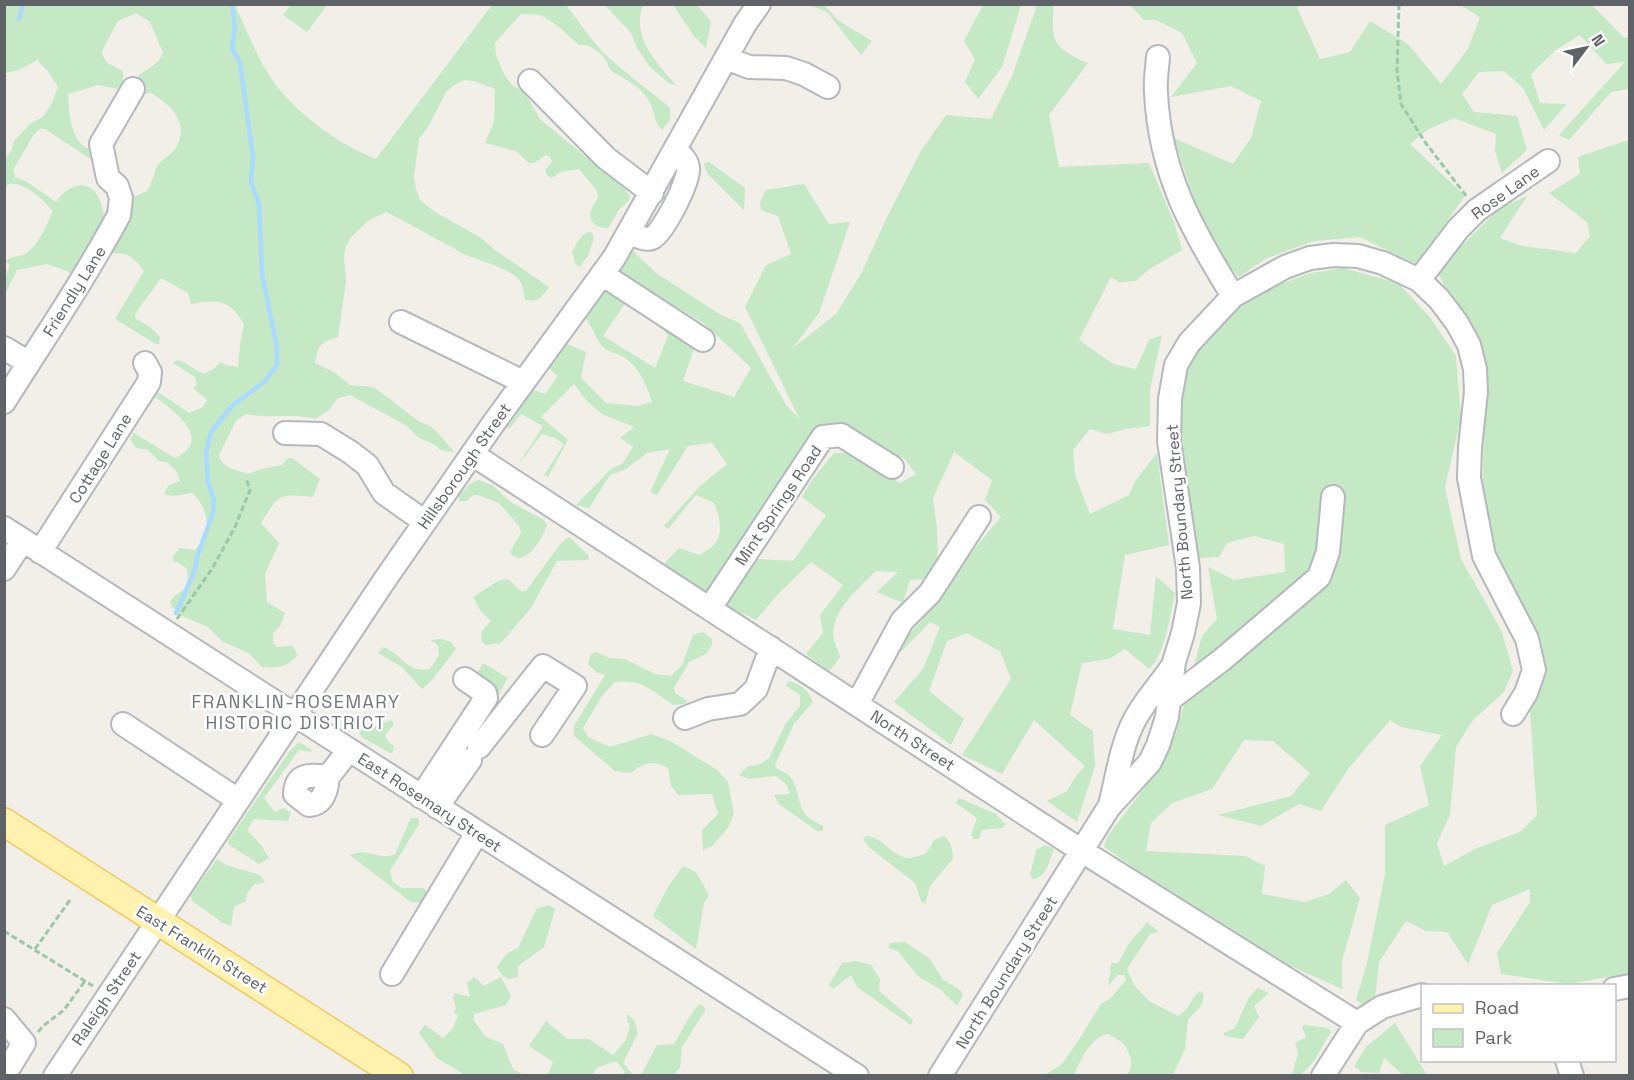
<svg xmlns="http://www.w3.org/2000/svg" width="1634" height="1080" viewBox="0 0 1634 1080" font-family="'Space Grotesk',sans-serif">
	<style>
		.green { fill: #c5e8c5 }
		.lines { fill: none; stroke-linecap: round; stroke-linejoin: round }
		.stream { stroke: #aadaff; stroke-width: 4.5 }
		.minor-casing { stroke: #b5b8bc; stroke-width: 26 }
		.major-casing { stroke: #f2c960; stroke-width: 30 }
		.path { stroke: #9cc7a9; stroke-width: 3; stroke-dasharray: 6 3; stroke-linecap: butt }
		.minor { stroke: #fff; stroke-width: 22 }
		.major { stroke: #fff2af; stroke-width: 27 }
		.labels { text-anchor: middle; stroke-width: 5; stroke-linejoin: round; paint-order: stroke }
		.street-label { font-size: 16px; fill: #5f6368; stroke: #fff }
		.neighbourhood-label { font-size: 18px; letter-spacing: 1.5px; fill: #70757a; stroke: #fff }
	</style>
	<rect width="100%" height="100%" fill="#f1efe8"/>
	<path class="green" d="M5 5H235C248 33 260 66 280 90 304 119 341 145 376 159L492 5H566C579 21 590 40 606 55 626 74 649 90 670 108V120L662 130C654 123 655 112 650 103 642 87 628 81 613 72 608 68 609 64 605 59 600 52 588 43 579 45L558 26 541 15 521 14 495 43 496 55 505 76 512 85 524 92 540 119 626 190 630 196 629 200 619 210 608 228C586 227 587 212 598 198L597 191 579 169 561 172 551 178 547 175 545 170 552 162 550 157 546 155 534 163H529L516 151 485 143 494 122 495 89 474 81 464 80 454 85 446 92 428 127 419 139 414 177 416 189 420 200 435 212 480 237 495 250 549 287C541 298 539 302 525 300 523 291 524 282 515 276 500 265 480 261 464 254 459 253 456 249 452 247 430 236 409 223 386 212L369 220 351 237 346 246 344 256 346 281 338 337C320 343 318 344 315 363L334 372 350 385 373 387 382 393 418 421 430 426 438 433 454 452 440 450 436 445 419 438 407 426 350 395 338 398 329 410 315 419C292 413 269 419 246 414L236 421 219 455C221 468 237 470 248 474L261 469 282 465 288 458H292L320 479 313 497C278 494 280 493 261 523L279 543 265 574 267 602 285 613 280 626 273 633V643L277 647 292 646 296 651 297 656C285 668 278 668 262 667L249 653 223 642 208 627 184 617 172 607 170 602 173 597 185 589 188 579 187 569 178 562H173V556L180 548 195 550C213 535 209 507 192 493L172 496 164 494 168 486 180 481 177 472 167 462 159 461 148 450 136 448 130 439 133 435 132 433H134L175 458C216 439 171 408 151 394L156 392 161 394 189 413 203 407 207 400 193 388 197 385 195 377 173 363 177 360C188 363 194 370 204 374L215 368 220 362 225 365 238 367 240 344 244 324C230 299 216 299 191 304L188 293 161 278 135 314 136 319 150 327 160 337 159 344H156L115 319 144 271C133 257 130 253 112 253L77 305 129 196H136L147 191C153 183 153 173 158 165 162 159 171 155 175 149 191 125 172 105 151 93L135 95 139 75 158 62 163 53 150 22 136 13 118 21 103 49 102 54 107 63 123 71C123 79 124 83 118 89L98 85 68 94C69 112 70 137 86 148H90L95 151 98 164 45 129H40L34 134 13 170 15 177 27 182 56 202C63 191 80 178 93 190 100 196 102 209 105 217L77 272 72 273 47 264 17 270 5 295V278L10 265 5 261C11 257 16 257 23 255 37 249 47 224 53 211 42 199 25 181 8 184L5 190V159L11 151 14 141 30 124 43 117 52 103 58 87 48 71 37 60 19 70 5 73Z
		M291 5V4L327 5 307 32 283 15Z
		M605 5H643C631 37 656 62 676 85L670 84 650 67 637 48 631 33Z
		M673 5H697L711 21 706 48 694 36Z
		M811 5H824L839 21 872 41 861 55 828 13Z
		M983 5H1021L1002 67 978 99 965 82 975 59 964 41Z
		M1037 5H1054C1050 41 1054 49 1088 63L1049 115 1059 167 1149 163 1174 222 1182 250 1148 270 1136 281 1119 282 1111 277 1079 340 1113 364 1136 369 1149 340 1162 335 1150 389V426L1126 429 1107 434 1090 429 1073 450 1075 475 1090 514 1129 495 1136 480 1157 453 1169 545 1125 555 1113 629 1150 635 1156 576 1175 593C1171 612 1164 658 1149 669L1125 649 1109 659 1082 663 1070 715 1093 731 1095 766 1077 822 1047 801 1067 791 1076 776 1085 766 1034 720 1002 774 962 755 1011 679 1000 651 967 633 947 641 929 691 964 719 951 745 894 702 923 669 940 627 930 622 902 651 894 652 936 604 961 565 1001 517 985 500 992 480 954 452 933 498 937 529 938 565 928 579 910 580 903 603 877 592 898 572 876 571C860 587 833 609 833 634 833 641 838 650 840 657L829 672 806 654 823 633 820 615 843 585 811 562 778 594 756 620 723 604 758 559 793 561 826 515 802 497 812 480 834 453H850L900 483 916 474 905 459 842 429 710 594 664 564 679 548 699 555C725 543 723 526 714 503L696 495 668 529 664 526 699 487 727 464 712 443 688 446 657 495 650 492 670 449 647 453 626 469 610 475 589 508 576 505 611 469 622 464 633 447 620 438 634 427 602 414 586 400 574 384 541 417 568 440 548 477 544 475 564 444 555 438 542 434 518 465 543 426 521 414 510 428H507L533 390 545 394 558 376 547 367 565 343 586 352 581 378 606 403 638 406 652 402C647 385 638 365 622 356 616 353 609 352 604 348 595 340 593 325 584 317L607 286 626 302 603 336 655 368 668 336 655 317 697 340 683 381 734 397 751 368 705 324 618 272 633 251 656 273 721 315 740 323 786 405 799 418 745 307 766 265 791 254 778 216 761 210 760 202 766 190 804 184 829 224 850 222 819 313 793 348 836 314 862 272 887 217 921 151 946 115 991 119 1012 76Z
		M1130 5H1296L1320 59 1350 52 1370 21 1408 44 1441 84 1468 49 1480 17 1460 5H1592L1624 38 1629 37V89L1611 92 1569 140 1559 135 1625 62 1606 64 1580 35 1556 50 1531 74 1540 103 1567 104 1544 130 1523 88 1504 71 1479 72 1462 94 1474 112 1517 116 1527 150 1502 173 1495 151 1496 134 1454 118 1427 130 1410 144 1465 196 1416 264 1360 237 1314 241 1265 259 1239 277C1205 243 1189 184 1174 138L1233 164 1251 138 1261 101 1231 86 1171 97 1197 63 1182 33 1156 20H1144Z
		M1629 140V973L1569 984 1501 974 1497 953 1530 902V889L1492 905 1468 964 1447 932 1426 931 1406 921 1379 962 1375 999 1362 1004 1356 1000 1367 963 1385 874V825L1429 805 1420 766 1442 735 1401 727 1390 720 1348 769 1321 811 1299 804 1261 826 1218 815 1291 796 1310 773 1273 741 1244 740 1212 789 1172 803 1151 823 1146 851 1245 856 1265 866 1262 894 1305 902 1329 894 1346 880 1360 898 1342 961V989L1248 947 1104 847 1107 837 1148 783 1176 734 1202 636 1217 619 1208 567 1234 580 1285 572 1284 544 1254 536 1227 543 1219 557 1197 558 1183 451 1180 394 1188 355 1219 323 1264 290 1311 273 1343 268 1398 283 1429 316 1456 356 1461 418 1445 487 1461 559 1501 630 1513 671 1504 692 1473 720 1456 747 1450 815 1437 843 1444 866 1477 848 1520 832 1537 815 1530 711 1541 670 1501 574 1483 491 1484 363 1474 328 1447 291 1437 270 1500 208 1527 196 1500 238 1522 246 1576 253 1590 236 1587 222 1549 193 1580 174 1578 157Z
		M709 162 745 188 744 210 707 173 704 163Z
		M591 232 594 237 589 254 580 267 575 263 572 252C577 244 580 233 591 232Z
		M479 480 492 485 512 503 544 520 547 525C544 536 523 572 510 552L521 532 519 526 499 503 478 495H473L467 501H459V496C465 489 470 482 479 480Z
		M569 537 588 555 589 560 557 561 531 608 501 643 486 645 482 642 481 632 491 621 480 610 473 597 498 581 508 579 521 591H526L561 543Z
		M703 632 712 639V645L706 654 689 662 674 688 675 693 688 701 684 704 673 705C651 690 643 679 615 682L602 696 583 728 588 737 610 747 652 734 672 742 717 770 728 782 734 814 729 826 722 835 712 846 703 850 702 830 718 814 712 794 678 795 671 785 668 768C652 759 644 763 630 773L615 771 574 736V726L605 675 596 672 588 664 591 654 596 652 610 658 625 659 655 674 671 676 682 665 693 635Z
		M441 639 451 642 456 649 432 680 422 689 402 667 378 653 383 647C403 654 406 674 430 669L439 655 438 645 430 640Z
		M483 663 508 678 497 697 472 683Z
		M788 681C800 683 808 690 813 702L794 724 775 765 777 769C803 777 793 801 807 816 811 820 818 823 823 826V831H817L779 804 774 795 790 794 786 784 776 776 749 779 739 775 747 767 761 764 769 758 786 723 800 706V695L786 686Z
		M391 720 394 724 385 735 388 742 394 746 392 754 363 738 356 729 376 726Z
		M299 742 311 749 312 752 299 750 264 798 275 812 284 808 291 813 288 821 254 819 247 830 261 845 269 858 259 864 228 844V841L289 752Z
		M959 798 996 814 1006 824 1002 828 982 830 979 839H974L971 835 977 818 956 803Z
		M411 818H418L419 824 390 871 393 882 402 888H424L429 895 421 903 411 902 350 855C371 846 377 862 395 854Z
		M866 836C883 836 892 859 911 858 915 857 921 855 926 854L934 840 944 836C951 843 953 849 953 859L930 886 925 904 921 901 915 883 870 848 863 839Z
		M1045 845 1054 849C1049 861 1047 877 1033 879L1030 875 1036 850Z
		M217 859 226 865 260 875 265 883 254 884 247 894 246 901 234 907 231 926 223 923 192 901 191 895Z
		M683 866 696 872 709 895 704 903 696 949 653 916 668 887Z
		M549 905 555 909 544 947 518 966V977L509 979 502 975 497 968C503 957 507 952 518 948L537 908Z
		M1147 922 1159 932 1150 934 1127 969 1134 985 1149 1001 1178 1016C1192 1008 1189 999 1200 991L1204 994 1202 1004 1188 1020 1185 1049 1173 1075H1126C1136 1067 1130 1051 1122 1042 1118 1039 1112 1037 1108 1034 1090 1037 1080 1061 1074 1075H1045L1062 1064 1082 1035 1101 1004 1111 998 1126 980 1124 975H1118L1108 986C1108 979 1112 974 1110 967L1112 963H1118C1123 957 1125 948 1131 941 1136 934 1142 930 1147 922Z
		M905 942 929 958 943 980 960 990 963 995 957 1006 941 990 918 976 898 951 888 948 890 943Z
		M856 961 871 965 880 979 879 991 913 1020 911 1025 857 987 851 975 833 989 829 985 842 963Z
		M474 977 484 986 501 977 511 996 506 1005 474 1014V1021L486 1037 503 1044 513 1069 524 1075H465L437 1058 419 1033 425 1025 443 1038 453 1028 458 1016 454 1012 456 1008 453 998 455 993 470 997 467 983Z
		M1258 988 1269 993 1254 1006 1259 1017 1243 1039 1224 1036V1033L1235 1028 1249 997Z
		M700 1004 706 1009 682 1047 680 1068 673 1075H641L657 1045 674 1044C683 1030 688 1015 700 1004Z
		M627 1014 634 1020 638 1033 623 1063 633 1075H622L625 1072 616 1061 598 1067 592 1075H548L553 1062 529 1046 546 1021 567 1039H589L613 1055 626 1040 630 1026 627 1020Z
		M1395 1023 1427 1075H1403L1384 1058 1379 1073 1361 1072 1354 1066 1367 1046Z
		M1305 1025 1328 1028 1331 1032 1314 1061 1301 1075H1292L1298 1053 1295 1043 1306 1037 1302 1026Z"/>
	<g class="lines">
		<path class="stream" d="M19 19 23 4
			M176 613 194 572 198 554 213 513 214 500 208 482 206 452 211 432 232 406 265 381 277 365V348L262 274 259 204 251 182 253 157 240 63 232 48 235 27 232 4"/>
		<defs>
			<path id="minor" d="M1158 57C1157 69 1155 81 1156 93 1160 174 1192 230 1233 296
				M726 58 749 67 786 68 804 74 828 87
				M530 81 606 158 652 193
				M629 232C635 235 645 241 652 238 663 233 690 180 688 168 687 160 681 155 675 149
				M602 274 703 340
				M1419 280 1458 229 1477 210 1548 161
				M401 322 523 382
				M4 348 29 363
				M4 402C43 340 84 280 119 215L121 198 117 186 108 178 101 144 133 89
				M285 433 321 434 350 452 367 465 384 493 425 522
				M472 454 1082 851 1357 1023
				M4 528 857 1076
				M40 552 149 382 150 372 145 363
				M4 569 23 540
				M710 608 823 437 841 435 892 467
				M1169 700 1223 659 1319 577 1328 552 1333 497
				M857 704 902 621 930 593 979 517
				M685 718 708 709 740 704 756 689 771 648
				M123 724 238 800
				M479 747 543 666 575 686 542 735
				M328 777C327 789 324 804 309 805L295 794C296 772 312 775 328 777L349 750
				M421 797 486 698 485 693 465 679
				M1110 805C1117 778 1121 746 1134 721 1144 701 1159 686 1171 668
				M437 807 470 760
				M392 974 477 833
				M1614 989 1630 986
				M4 1019 24 1043 5 1074 6 1076
				M1567 1060 1572 1076
				M55 1076 384 581 493 424 614 258 745 24 759 4
				M940 1076 1109 807 1150 762 1158 745 1167 717 1174 662 1183 633 1189 603 1188 568 1169 441 1170 399 1176 365 1189 343 1233 296 1285 267 1310 258 1334 255 1358 256 1383 263 1419 280 1439 299 1457 323 1469 345 1475 369 1476 392 1470 447 1469 478 1484 556 1527 639 1534 670 1526 693 1513 714
				M1323 1076 1357 1023 1382 1007 1422 995"/>
			<path id="major" d="M4 822 399 1076"/>
		</defs>
		<use href="#minor" class="minor-casing"/>
		<use href="#major" class="major-casing"/>
		<path class="path" d="M1399 4 1397 71 1401 104 1425 142 1467 197
			M177 619 212 569 235 527 250 490 246 478
			M4 931 93 986
			M35 949 70 900
			M38 1032 43 1026 64 1010 85 981"/>
		<use href="#minor" class="minor"/>
		<use href="#major" class="major"/>
	</g>
	<g class="labels">
		<g class="street-label">
			<text transform="translate(1505 192) rotate(-36)" y="6">Rose Lane</text>
			<text transform="translate(74 291) rotate(-58)" y="6">Friendly Lane</text>
			<text transform="translate(100 458) rotate(-58)" y="6">Cottage Lane</text>
			<text transform="translate(464 466) rotate(-55)" y="6">Hillsborough Street</text>
			<text transform="translate(778 505) rotate(-56)" y="6">Mint Springs Road</text>
			<text transform="translate(1179 512) rotate(-95)" y="6">North Boundary Street</text>
			<text transform="translate(913 740) rotate(33)" y="6">North Street</text>
			<text transform="translate(430 802) rotate(33)" y="6">East Rosemary Street</text>
			<text transform="translate(202 949) rotate(32)" y="6">East Franklin Street</text>
			<text transform="translate(1006 972) rotate(-58)" y="6">North Boundary Street</text>
			<text transform="translate(106 998) rotate(-56)" y="6">Raleigh Street</text>
		</g>
		<g class="neighbourhood-label">
			<text x="296" y="708">FRANKLIN-ROSEMARY<tspan x="296" dy="21">HISTORIC DISTRICT</tspan></text>
		</g>
	</g>
	<rect width="1634" height="1080" fill="none" stroke="#5f6368" stroke-width="12"/>
	<rect x="1421" y="984" width="195" height="78" fill="#ffffff" stroke="#bfc1c3" stroke-width="1.5"/>
	<rect x="1433" y="1004" width="30" height="9" fill="#fff2af" stroke="#bfc1c3" stroke-width="1.5"/>
	<text x="1475" y="1014" font-size="18" fill="#5f6368">Road</text>
	<rect x="1433" y="1029" width="30" height="18" fill="#c5e8c5" stroke="#bfc1c3" stroke-width="1.5"/>
	<text x="1475" y="1044" font-size="18" fill="#5f6368">Park</text>
	<g transform="translate(1586 48) rotate(58)" stroke="#ffffff" stroke-width="4.5" paint-order="stroke">
	<path d="M0-4.5L10 22L0 15L-10 22Z" fill="#5f6368"/>
	<text y="-9" font-size="16" font-weight="bold" text-anchor="middle" fill="#5f6368">N</text>
	</g>
</svg>
